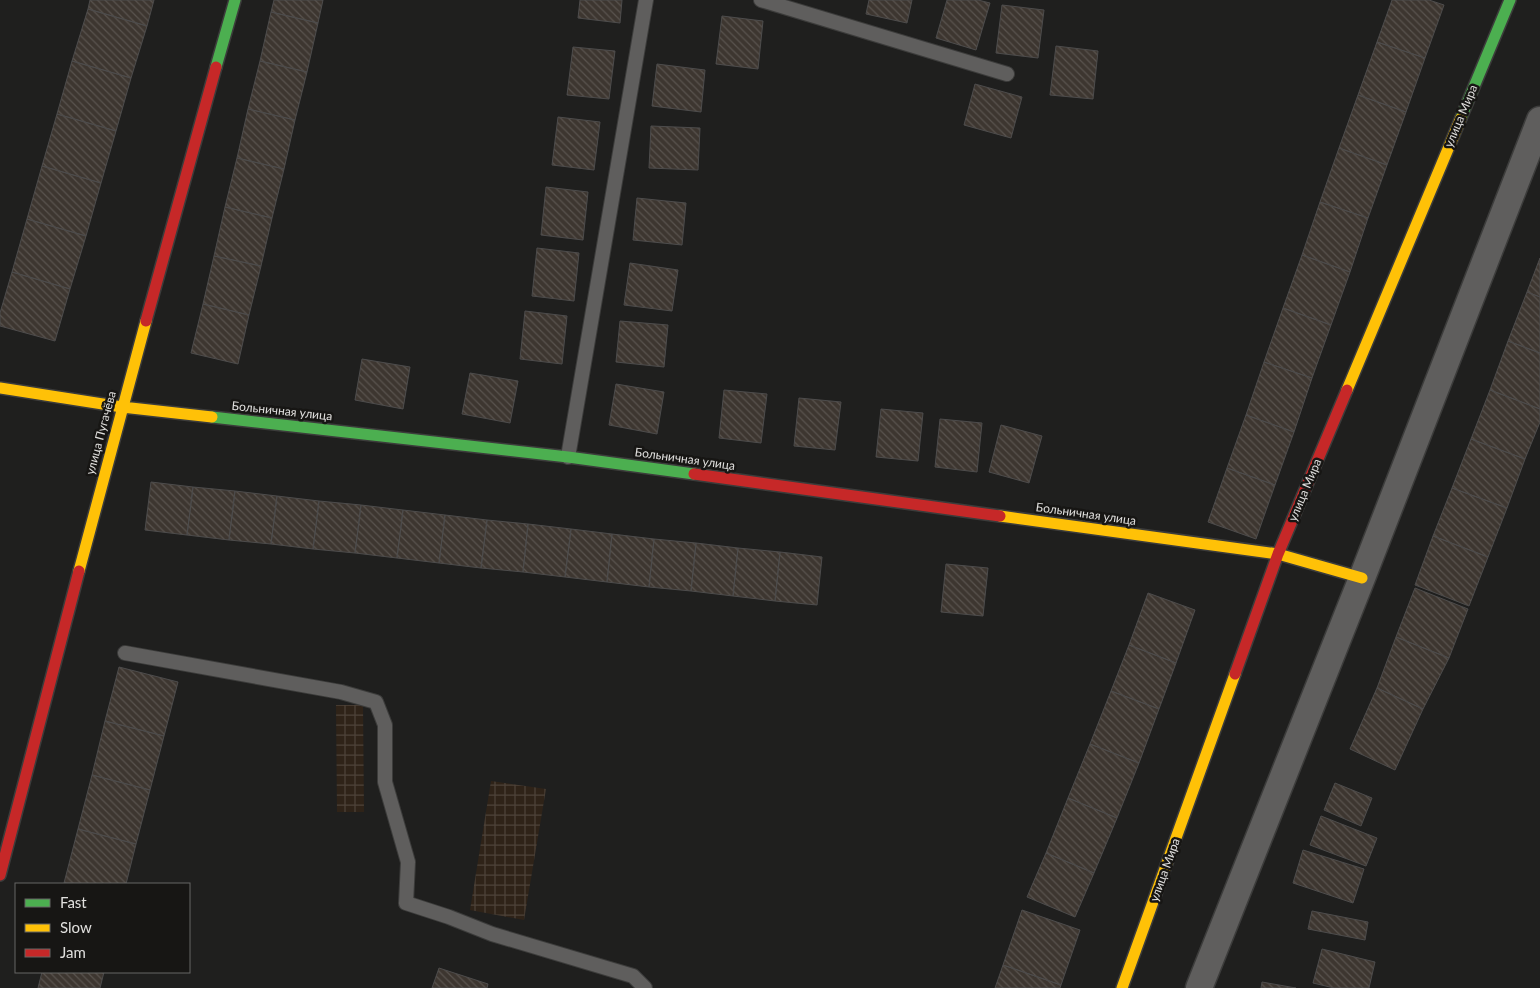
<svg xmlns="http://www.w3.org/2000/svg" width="1540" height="988" viewBox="0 0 1540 988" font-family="Lato,sans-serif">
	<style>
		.industrial { fill: url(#industrial-grid) }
		.building { fill: url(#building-back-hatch); stroke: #4d4c4c }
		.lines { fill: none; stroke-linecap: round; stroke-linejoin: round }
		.lane-casing { stroke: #3c3c3b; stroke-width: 16 }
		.street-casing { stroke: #3c3c3b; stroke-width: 29 }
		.fast-casing { stroke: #3c3c3b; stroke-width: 14 }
		.slow-casing { stroke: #3c3c3b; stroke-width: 14 }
		.jam-casing { stroke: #3c3c3b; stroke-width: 14 }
		.lane { stroke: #5f5e5d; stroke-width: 14 }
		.street { stroke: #5f5e5d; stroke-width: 26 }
		.fast { stroke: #4caf50; stroke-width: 11 }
		.slow { stroke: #ffc107; stroke-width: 11 }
		.jam { stroke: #c62828; stroke-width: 11 }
		.labels { text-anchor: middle; stroke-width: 5; stroke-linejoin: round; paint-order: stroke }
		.street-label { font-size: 12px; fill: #e0dfdd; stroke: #171614 }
	</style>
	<defs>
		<pattern id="industrial-grid" width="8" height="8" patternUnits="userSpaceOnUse" patternTransform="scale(1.25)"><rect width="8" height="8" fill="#2f2318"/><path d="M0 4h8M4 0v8" fill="none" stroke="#4d4239"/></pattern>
		<pattern id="building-back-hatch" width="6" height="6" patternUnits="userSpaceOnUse" patternTransform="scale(1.25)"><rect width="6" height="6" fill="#3d3630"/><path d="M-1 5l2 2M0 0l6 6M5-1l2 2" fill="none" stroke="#59534e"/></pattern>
	</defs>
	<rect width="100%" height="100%" fill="#1f1f1e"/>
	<path class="industrial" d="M336 705H363L364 812H337Z
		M491 781 546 789 524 920 470 910Z"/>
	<path class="building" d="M90 0H154L147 26 88 9Z
		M274 0H323L318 23 271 12Z
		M580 0H622L620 23 578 18Z
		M869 0H912L907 23 866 14Z
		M947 0H978L990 3 976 50 936 38Z
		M1392 0H1429L1444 5 1425 58 1377 42Z
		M1002 5 1044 10 1038 58 996 53Z
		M88 9 147 26 131 78 72 61Z
		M271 12 318 23 307 72 260 61Z
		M722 16 763 21 758 69 716 64Z
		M1377 42 1425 58 1406 112 1358 95Z
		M1056 46 1098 51 1093 99 1050 95Z
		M573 47 615 51 609 99 567 95Z
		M72 61 131 78 116 131 57 114Z
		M260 61 307 72 295 120 248 109Z
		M657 64 705 70 701 112 652 106Z
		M975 84 1022 97 1011 138 964 125Z
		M1358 95 1406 112 1387 165 1339 148Z
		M248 109 295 120 284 169 237 158Z
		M57 114 116 131 101 183 42 166Z
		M558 117 600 122 594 170 552 165Z
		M651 126 700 128 698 170 649 168Z
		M1339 148 1387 165 1368 218 1320 202Z
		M237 158 284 169 272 218 225 207Z
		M42 166 101 183 86 236 27 219Z
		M546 187 588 192 583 240 541 235Z
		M637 198 686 203 682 245 633 240Z
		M1320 202 1368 218 1350 272 1302 255Z
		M225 207 272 218 261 266 214 256Z
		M27 219 86 236 70 289 12 272Z
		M537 248 579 253 574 301 532 296Z
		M1302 255 1350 272 1331 325 1283 308Z
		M214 256 261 266 249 315 203 304Z
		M1540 258V297L1527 292Z
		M630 263 678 270 672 311 624 305Z
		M12 272 70 289 55 341 0 326V313Z
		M1527 292 1540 297V353L1508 341Z
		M203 304 249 315 238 364 191 353Z
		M1283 308 1331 325 1312 378 1264 362Z
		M525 311 567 316 562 364 520 359Z
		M620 321 668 325 664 367 616 362Z
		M1508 341 1540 353V409L1490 390Z
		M362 359 410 367 403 409 355 400Z
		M1264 362 1312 378 1294 432 1246 415Z
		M470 373 518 381 510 423 462 414Z
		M616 384 664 392 657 434 609 425Z
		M724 390 767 394 761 443 719 438Z
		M1490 390 1540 409V422L1525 459 1471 439Z
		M799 398 841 402 835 450 794 446Z
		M881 409 923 413 918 461 876 457Z
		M1246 415 1294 432 1275 485 1227 468Z
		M940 419 982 423 977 472 935 467Z
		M1001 425 1042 436 1029 483 989 472Z
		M1471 439 1525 459 1507 508 1452 488Z
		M1227 468 1275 485 1256 539 1208 522Z
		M151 482 193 487 187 535 145 530Z
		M193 487 235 491 229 540 187 535Z
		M1452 488 1507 508 1488 557 1433 536Z
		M235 491 277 496 271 544 229 540Z
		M277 496 319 501 313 549 271 544Z
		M319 501 361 505 355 553 313 549Z
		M361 505 403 510 397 558 355 553Z
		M403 510 445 515 439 563 397 558Z
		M445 515 487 520 481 568 439 563Z
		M487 520 528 524 523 572 481 568Z
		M528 524 571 529 565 577 523 572Z
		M571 529 612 534 607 582 565 577Z
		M612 534 654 539 649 587 607 582Z
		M1433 536 1488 557 1469 606 1415 585Z
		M654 539 696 543 691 591 649 587Z
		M696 543 738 548 733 596 691 591Z
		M738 548 780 552 775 601 733 596Z
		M780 552 822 557 817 605 775 601Z
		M946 564 988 568 983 616 941 612Z
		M1415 588 1468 609 1449 658 1396 637Z
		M1148 593 1195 610 1176 663 1129 645Z
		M1396 637 1449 658 1423 709 1377 688Z
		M1129 645 1176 663 1159 709 1111 691Z
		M119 667 178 682 164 736 105 721Z
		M1377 688 1423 709 1395 770 1350 749Z
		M1111 691 1159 709 1139 763 1090 744Z
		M105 721 164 736 150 790 92 775Z
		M1090 744 1139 763 1117 818 1068 798Z
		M92 775 150 790 136 844 78 829Z
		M1335 783 1372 798 1361 826 1324 810Z
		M1068 798 1117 818 1094 873 1046 853Z
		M1321 816 1377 838 1366 866 1310 845Z
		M78 829 136 844 126 884 64 883Z
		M1303 850 1364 869 1353 903 1293 883Z
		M1046 853 1094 873 1075 917 1027 897Z
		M1022 910 1080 930 1061 985 1003 965Z
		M1312 911 1368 922 1365 940 1308 929Z
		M1322 949 1375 962 1369 988H1334L1313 983Z
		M1003 965 1061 985 1060 988H995Z
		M439 968 488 984 487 988H432Z
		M42 972H104L100 988H38Z
		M1262 982 1296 988H1261Z"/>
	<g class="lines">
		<defs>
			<path id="lane" d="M761 0 1007 74
				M568 457 646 0
				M125 653 341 692 376 702 385 725V782L408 862 406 903 449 917 492 934 633 976 645 988"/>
			<path id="street" d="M1199 988 1362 578 1540 120"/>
			<path id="fast" d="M216 67 235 0
				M1461 118 1510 0
				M212 417 568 457 694 474"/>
			<path id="slow" d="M0 388 122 407 212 417
				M1347 390 1461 118
				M1000 516 1278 554 1362 578
				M79 571 146 321
				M1122 988 1235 674"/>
			<path id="jam" d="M146 321 216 67
				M694 474 1000 516
				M1235 674 1278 554 1347 390
				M0 875 79 571"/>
		</defs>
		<use href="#lane" class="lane-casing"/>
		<use href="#street" class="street-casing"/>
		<use href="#fast" class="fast-casing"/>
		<use href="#slow" class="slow-casing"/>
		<use href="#jam" class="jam-casing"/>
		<use href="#lane" class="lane"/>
		<use href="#street" class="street"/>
		<use href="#fast" class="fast"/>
		<use href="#slow" class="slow"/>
		<use href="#jam" class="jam"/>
	</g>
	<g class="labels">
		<g class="street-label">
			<text transform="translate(1461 116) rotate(-67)" y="4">улица Мира</text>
			<text transform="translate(282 411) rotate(6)" y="4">Больничная улица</text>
			<text transform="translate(101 433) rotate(-75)" y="4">улица Пугачёва</text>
			<text transform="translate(685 459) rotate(8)" y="4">Больничная улица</text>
			<text transform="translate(1305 490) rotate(-67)" y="4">улица Мира</text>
			<text transform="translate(1086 514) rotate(8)" y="4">Больничная улица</text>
			<text transform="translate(1165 870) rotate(-70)" y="4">улица Мира</text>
		</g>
	</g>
	<rect x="15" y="883" width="175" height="90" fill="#171614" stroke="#676664"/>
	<rect x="25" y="899" width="25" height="8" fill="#4caf50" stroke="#676664"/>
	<text x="60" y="908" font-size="15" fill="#e0dfdd">Fast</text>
	<rect x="25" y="924" width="25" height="8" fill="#ffc107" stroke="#676664"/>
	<text x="60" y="933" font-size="15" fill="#e0dfdd">Slow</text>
	<rect x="25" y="949" width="25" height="8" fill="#c62828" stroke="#676664"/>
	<text x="60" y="958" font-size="15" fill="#e0dfdd">Jam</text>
</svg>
